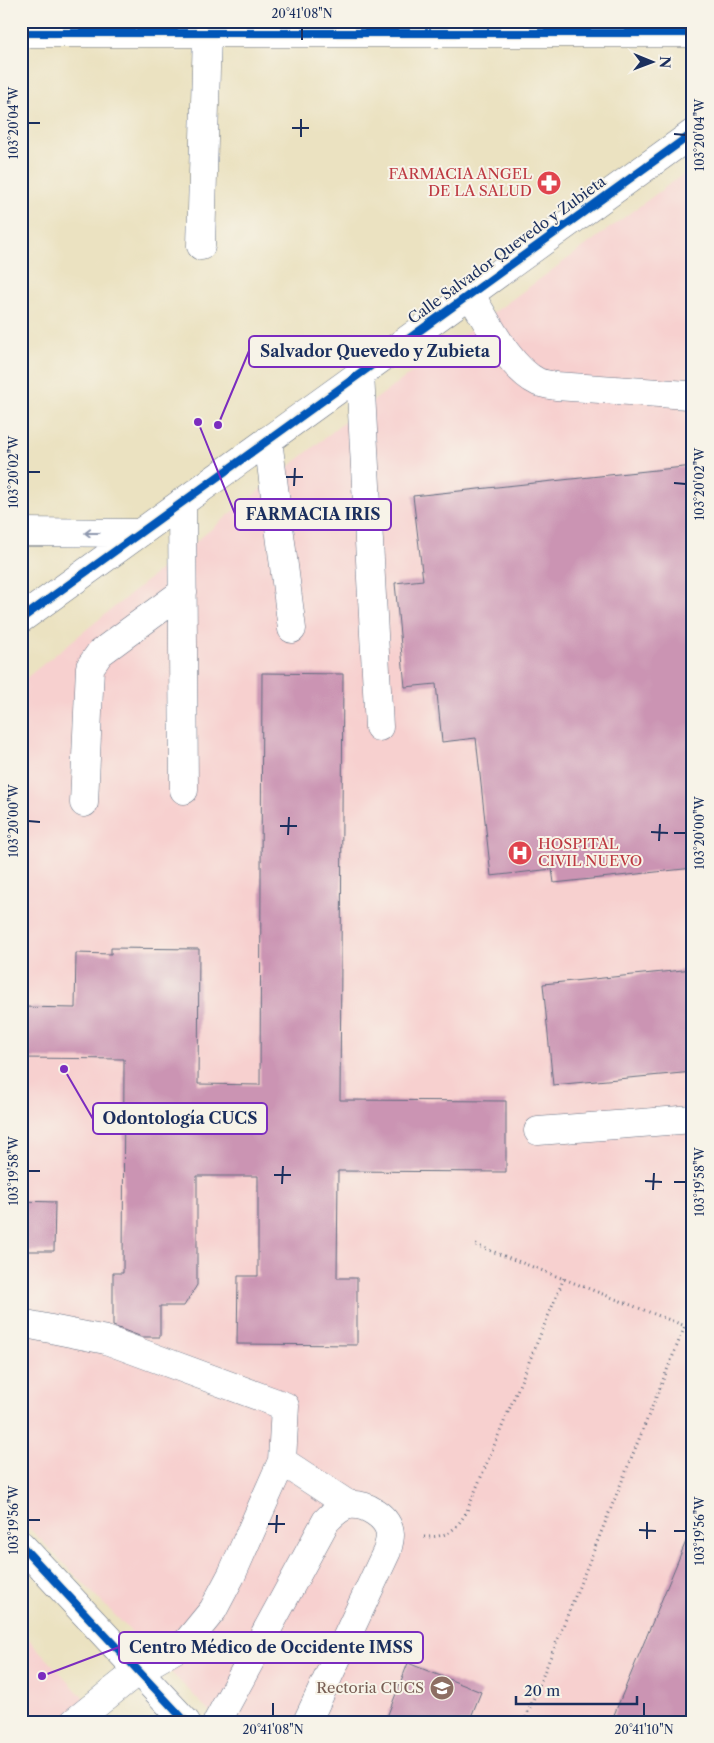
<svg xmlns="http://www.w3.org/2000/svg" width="714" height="1743" viewBox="0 0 714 1743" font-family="'Libre Caslon Text',serif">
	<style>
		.built { fill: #f7d0cf }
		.building { fill: #cb94b3 }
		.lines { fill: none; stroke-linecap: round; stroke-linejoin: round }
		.minor-casing { stroke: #646e81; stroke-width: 29 }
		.path { stroke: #646e81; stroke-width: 3; stroke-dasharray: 1 4; stroke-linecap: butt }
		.minor { stroke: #fff; stroke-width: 28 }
		.cycleway-casing { stroke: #f7f3e8; stroke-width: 11 }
		.cycleway { stroke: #0057b8; stroke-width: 8 }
		.oneway { stroke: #8d97ae }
		.ticks { fill: none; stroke: #1b2f5e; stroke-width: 2 }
		.labels { text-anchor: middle; stroke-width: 4; stroke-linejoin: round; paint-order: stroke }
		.health-label { font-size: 15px; fill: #be3a42; stroke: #f7f3e8; text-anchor: end }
		.street-label { font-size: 15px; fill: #1b2f5e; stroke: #f7f3e8 }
		.education-label { font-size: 15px; fill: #785e54; stroke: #f7f3e8; text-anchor: end }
		.leader { fill: none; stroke: #7b2cbf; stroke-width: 2 }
		.callout-dot { fill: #7b2cbf; stroke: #f7f3e8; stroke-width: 2 }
		.callout { fill: #f7f3e8; stroke: #7b2cbf; stroke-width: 2 }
		.callout-label { font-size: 16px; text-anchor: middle; font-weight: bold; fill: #1b2f5e }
		.neatline { fill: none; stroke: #1b2f5e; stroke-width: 2 }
		.ticks-label { font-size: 12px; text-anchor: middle; fill: #1b2f5e }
	</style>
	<rect width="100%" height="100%" fill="#f7f3e8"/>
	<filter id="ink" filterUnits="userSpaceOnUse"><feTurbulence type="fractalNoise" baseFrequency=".02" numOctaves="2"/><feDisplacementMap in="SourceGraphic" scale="10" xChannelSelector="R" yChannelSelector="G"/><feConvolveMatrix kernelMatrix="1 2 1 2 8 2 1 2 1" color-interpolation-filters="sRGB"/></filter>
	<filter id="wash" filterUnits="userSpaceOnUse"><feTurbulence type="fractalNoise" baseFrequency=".0096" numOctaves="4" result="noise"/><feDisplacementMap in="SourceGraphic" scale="20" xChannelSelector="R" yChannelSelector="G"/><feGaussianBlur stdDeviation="1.12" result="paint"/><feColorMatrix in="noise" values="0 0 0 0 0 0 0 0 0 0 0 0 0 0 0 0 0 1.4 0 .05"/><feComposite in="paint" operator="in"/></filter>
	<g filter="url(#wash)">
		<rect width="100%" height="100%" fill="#ebe2c1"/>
		<path class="built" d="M693 167V1722H220L21 1520V682L347 420Z
			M21 1631 106 1722H21Z"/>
		<g id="blocks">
			<path class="building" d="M693 466V868L554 883 552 869 491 876 476 738 442 742 436 684 405 687 395 583 423 580 413 496Z
				M262 673 343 674 340 1100 506 1101V1172L338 1171 337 1278H357V1345L237 1344 238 1276H258V1176H197V1285L184 1306H160V1337H142L113 1326V1273H123L124 1059 21 1058V1007L75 1008 76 953 111 954V948L199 949 198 1084 260 1085Z
				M693 969V1072L553 1085 543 984Z
				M21 1201 55 1202 54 1251H21Z
				M692 1527 693 1722H611Z
				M408 1663 481 1692 469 1722H385Z"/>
		</g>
	</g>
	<g filter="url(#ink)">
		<use href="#blocks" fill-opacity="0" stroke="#646e81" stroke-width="1"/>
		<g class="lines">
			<defs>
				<path id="minor" d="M21 33H693
					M201 246 207 33
					M470 294C487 321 509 368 538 382 543 384 550 385 556 386L688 395
					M360 374 379 727
					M268 440 292 629
					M182 502 184 790
					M21 532 140 533
					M21 619 693 133
					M84 803 90 667 100 653 183 592
					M538 1131 693 1119
					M21 1323 106 1340 285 1406 282 1461 232 1574 213 1610 186 1643 139 1670 74 1722
					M282 1461 349 1505
					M21 1545 186 1722
					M217 1722 326 1521C333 1514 339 1507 349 1505 366 1503 389 1517 390 1535 390 1540 388 1547 387 1551L307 1722"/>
			</defs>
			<use href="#minor" class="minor-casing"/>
			<path class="path" d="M476 1245 693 1329
				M424 1537C447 1537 454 1532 466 1513L564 1278
				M524 1722 685 1326"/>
			<use href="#minor" class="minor"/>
			<defs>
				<path id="cycleway" d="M21 33H693
					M21 619 693 133
					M21 1545 186 1722"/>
			</defs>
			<use href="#cycleway" class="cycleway-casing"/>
			<use href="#cycleway" class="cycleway"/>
		</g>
		<defs><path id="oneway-shaft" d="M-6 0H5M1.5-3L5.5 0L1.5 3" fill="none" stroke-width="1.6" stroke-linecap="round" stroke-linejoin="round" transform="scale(1.25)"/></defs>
		<use class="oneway" href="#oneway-shaft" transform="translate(92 533) rotate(-180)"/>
	</g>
	<path class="ticks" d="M302 40V28M28 123H40M292 128H309M674 134 686 135M301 137V119M28 472H40M286 477H303M674 483 686 484M294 486 295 468M28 821 40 822M280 826H297M651 832 668 833M674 833H686M288 835 289 817M659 841 660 824M28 1171H40M274 1175H291M645 1181 662 1182M674 1182H686M282 1184 283 1166M653 1190 654 1173M28 1520H40M268 1524H285M639 1530 656 1531M674 1531H686M276 1533 277 1515M647 1539V1522M273 1716V1703M644 1716V1703"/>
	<defs>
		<symbol id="pharmacy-disc" viewBox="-11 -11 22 22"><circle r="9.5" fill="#e0444e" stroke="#f7f3e8"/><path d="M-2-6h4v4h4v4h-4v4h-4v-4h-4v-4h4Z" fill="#fff"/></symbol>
		<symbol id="hospital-disc" viewBox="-11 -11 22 22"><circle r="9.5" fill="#e0444e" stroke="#f7f3e8"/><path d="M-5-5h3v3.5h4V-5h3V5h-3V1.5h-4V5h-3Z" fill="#fff"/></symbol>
		<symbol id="university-disc" viewBox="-11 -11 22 22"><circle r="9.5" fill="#8d6e63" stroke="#f7f3e8"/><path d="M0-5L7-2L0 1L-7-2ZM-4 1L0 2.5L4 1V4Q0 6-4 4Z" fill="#fff"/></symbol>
	</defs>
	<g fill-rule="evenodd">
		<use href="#pharmacy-disc" x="535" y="169" width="28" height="28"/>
		<use href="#hospital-disc" x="506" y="839" width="28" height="28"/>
		<use href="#university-disc" x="428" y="1674" width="28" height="28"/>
	</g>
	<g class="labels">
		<g class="health-label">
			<text x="532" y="179">FARMACIA ANGEL<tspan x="532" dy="17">DE LA SALUD</tspan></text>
			<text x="538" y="849" text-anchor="start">HOSPITAL<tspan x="538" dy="17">CIVIL NUEVO</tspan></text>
		</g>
		<g class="street-label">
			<text transform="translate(507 250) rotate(-36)" y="5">Calle Salvador Quevedo y Zubieta</text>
		</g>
		<g class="education-label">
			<text x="424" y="1693">Rectoria CUCS</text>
		</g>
	</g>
	<path class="leader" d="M218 425L249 351M198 422L235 514M64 1069L93 1119M42 1676L119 1647"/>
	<g class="callout-dot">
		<circle cx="218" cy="425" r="5"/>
		<circle cx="198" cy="422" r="5"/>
		<circle cx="64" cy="1069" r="5"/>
		<circle cx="42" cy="1676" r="5"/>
	</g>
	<g class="callout">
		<rect x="249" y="336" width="251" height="31" rx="5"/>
		<rect x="235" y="499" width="156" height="31" rx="5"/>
		<rect x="93" y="1103" width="174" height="31" rx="5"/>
		<rect x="119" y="1632" width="304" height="31" rx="5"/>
	</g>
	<g class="callout-label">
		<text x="375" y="357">Salvador Quevedo y Zubieta</text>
		<text x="313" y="520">FARMACIA IRIS</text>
		<text x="180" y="1124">Odontología CUCS</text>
		<text x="271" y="1653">Centro Médico de Occidente IMSS</text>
	</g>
	<rect width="714" height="1743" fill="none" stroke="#f7f3e8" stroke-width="55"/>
	<g transform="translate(652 62) rotate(91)" stroke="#f7f3e8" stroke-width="4" paint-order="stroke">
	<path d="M0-4L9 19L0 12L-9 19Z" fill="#1b2f5e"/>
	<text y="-8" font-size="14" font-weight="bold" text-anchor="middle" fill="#1b2f5e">N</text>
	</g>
	<path d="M516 1696v8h121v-8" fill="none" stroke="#1b2f5e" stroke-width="2.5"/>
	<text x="524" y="1696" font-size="15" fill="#1b2f5e" stroke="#f7f3e8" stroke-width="4" paint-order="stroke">20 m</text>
	<rect x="28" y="28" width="658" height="1688" class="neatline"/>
	<g class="ticks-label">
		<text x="302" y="18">20°41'08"N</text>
		<text transform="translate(14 123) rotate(-90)" y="4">103°20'04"W</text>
		<text transform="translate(700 135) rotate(-90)" y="4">103°20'04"W</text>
		<text transform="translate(14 472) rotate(-90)" y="4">103°20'02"W</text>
		<text transform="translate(700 484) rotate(-90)" y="4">103°20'02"W</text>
		<text transform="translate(14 821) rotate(-90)" y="4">103°20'00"W</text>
		<text transform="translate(700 833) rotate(-90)" y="4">103°20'00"W</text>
		<text transform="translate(14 1171) rotate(-90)" y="4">103°19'58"W</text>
		<text transform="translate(700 1182) rotate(-90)" y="4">103°19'58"W</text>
		<text transform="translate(14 1520) rotate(-90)" y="4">103°19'56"W</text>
		<text transform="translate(700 1531) rotate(-90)" y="4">103°19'56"W</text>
		<text x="273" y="1734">20°41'08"N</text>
		<text x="644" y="1734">20°41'10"N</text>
	</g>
</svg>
